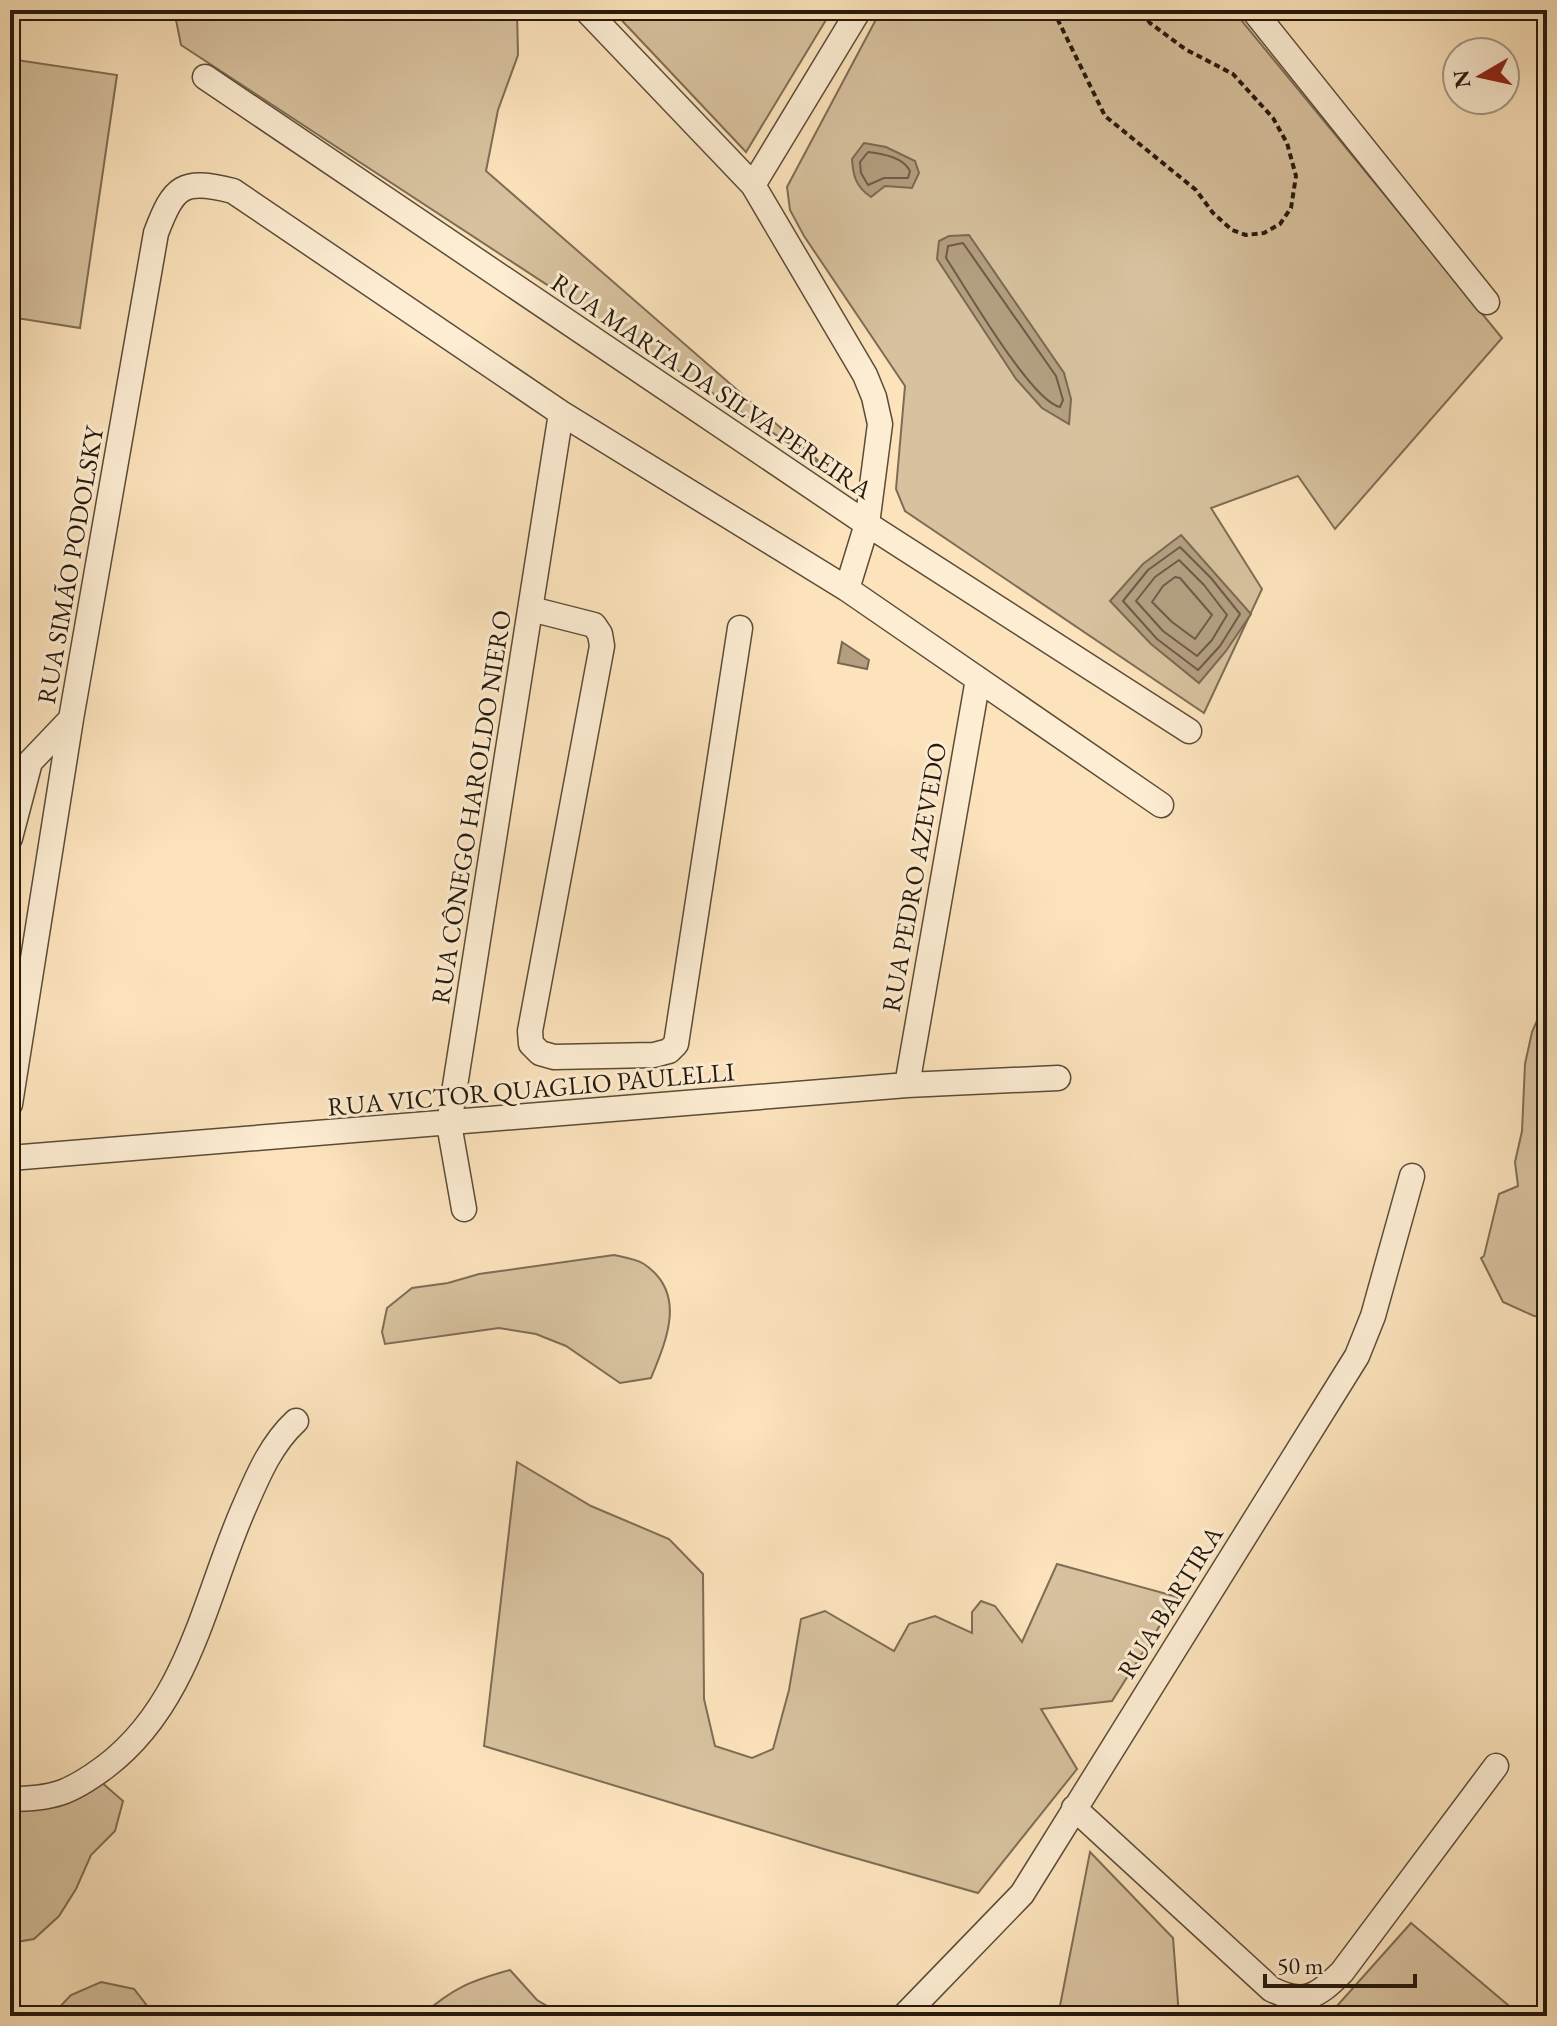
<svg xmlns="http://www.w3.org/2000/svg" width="1557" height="2026" viewBox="0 0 1557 2026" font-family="'EB Garamond',serif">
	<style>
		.green { fill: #d7c19e; stroke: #7e6d55; stroke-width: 2 }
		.water { fill: #b39e80; stroke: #7a6952; stroke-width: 2 }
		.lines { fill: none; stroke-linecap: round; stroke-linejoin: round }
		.shore { stroke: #6c5c46; stroke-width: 2 }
		.minor-casing { stroke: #5b4c38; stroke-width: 27 }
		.path { stroke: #25190c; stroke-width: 4; stroke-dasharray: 6 4; stroke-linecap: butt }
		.minor { stroke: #fdedd3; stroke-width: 24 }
		.labels { text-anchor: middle; stroke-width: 6; stroke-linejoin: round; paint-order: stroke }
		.street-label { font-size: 26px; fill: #25190c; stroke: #fdedd3 }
	</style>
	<rect width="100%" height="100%" fill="#fce3bc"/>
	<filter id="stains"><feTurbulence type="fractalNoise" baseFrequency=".0025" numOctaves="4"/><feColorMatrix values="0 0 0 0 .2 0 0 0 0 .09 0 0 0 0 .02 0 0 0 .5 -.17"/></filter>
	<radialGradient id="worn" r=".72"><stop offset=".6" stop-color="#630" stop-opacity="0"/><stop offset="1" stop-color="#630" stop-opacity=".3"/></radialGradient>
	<path class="green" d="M174 10H517L518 55 498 110 486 171 828 469 181 45Z
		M612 10H832L746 152Z
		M881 10H1233L1502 338 1335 529 1298 476 1211 508 1262 589 1204 713 905 511 896 489 905 386 804 236 790 210 787 187Z
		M10 59 117 75 80 328 10 317Z
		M1547 998V1317L1534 1316 1503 1302 1481 1258 1484 1256 1499 1194 1518 1186 1515 1162 1522 1131 1525 1064 1532 1032Z
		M614 1255C623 1257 636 1259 644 1264 687 1293 667 1339 651 1378L620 1383 566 1346 536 1334 499 1328 385 1344 382 1332 387 1308 412 1288 448 1283 479 1274Z
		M517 1462 591 1506 669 1539 703 1574 704 1699 715 1746 752 1758 773 1749 789 1690 801 1619 825 1611 894 1651 909 1624 935 1616 972 1633V1612L981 1601 995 1606 1022 1642 1057 1564 1178 1597 1112 1701 1041 1709 1077 1769 978 1893 827 1850 484 1746Z
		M100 1781 123 1801 115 1831 91 1855 76 1889 59 1916 34 1939 10 1943V1805Z
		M1090 1852 1173 1938 1179 2016H1058Z
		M1411 1923 1521 2016H1328Z
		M510 1970 537 2000 564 2016H421C453 1988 470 1981 510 1970Z
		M101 1982 134 1989 155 2016H51L71 1995Z"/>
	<path class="water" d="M864 143 886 147 915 161 919 173 912 188 885 186 871 197C856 187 853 176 852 159Z
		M969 235 1064 373 1071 399 1069 424 1042 408 1016 379 937 259 939 241 949 236Z
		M1181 535 1251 614 1226 651 1199 683 1151 644 1110 601 1143 564Z
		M842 642 869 660 867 669 838 663Z"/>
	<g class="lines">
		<path class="shore" d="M868 152C883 154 903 157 910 171L908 178H884L868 185 861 173 860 162Z
			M963 243 1056 376 1063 400 1060 407C1031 401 966 288 946 258L948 246Z
			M1180 547 1211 578 1240 614 1220 646 1198 670 1157 639 1123 601 1148 570Z
			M1179 560 1204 585 1227 615 1212 640 1197 656 1163 631 1136 601 1155 577Z
			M1175 577 1180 578 1212 615 1195 639 1172 622 1152 602 1163 586Z"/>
		<defs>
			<path id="minor" d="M586 10 753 185 865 375 874 397 880 424 867 524 847 589
				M1253 10 1487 302
				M205 77 867 524 1189 731
				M753 185 859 10
				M531 609 594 625 600 634 602 646 530 1031 531 1044 540 1053 554 1057 654 1055 669 1051 676 1044 740 628
				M10 838 30 762 71 719
				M907 1085 978 679
				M10 1104 71 719 156 233C174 186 182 178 233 191L561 413 847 589 1161 805
				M10 1158 907 1085 1058 1078
				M464 1209 449 1124 561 413
				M10 1799C53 1799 70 1793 105 1767 190 1703 205 1594 246 1503 259 1473 272 1443 296 1421
				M1074 1808 1271 1989C1304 2006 1318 1996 1342 1972L1496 1766
				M904 2016 1022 1894 1357 1356 1373 1316 1412 1176"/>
		</defs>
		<use href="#minor" class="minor-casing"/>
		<path class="path" d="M1053 10 1105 116 1196 190 1213 213 1232 230 1246 235 1264 233 1280 224 1291 208 1296 176 1287 143 1273 118 1233 74 1185 49 1150 23 1140 10
			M10 1751 13 1777"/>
		<use href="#minor" class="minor"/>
	</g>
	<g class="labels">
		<g class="street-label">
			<text transform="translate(712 386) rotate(34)" y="9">RUA MARTA DA SILVA PEREIRA</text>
			<text transform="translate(70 565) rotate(-80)" y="9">RUA SIMÃO PODOLSKY</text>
			<text transform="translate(471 807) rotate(-81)" y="9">RUA CÔNEGO HAROLDO NIERO</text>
			<text transform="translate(914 877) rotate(-80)" y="9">RUA PEDRO AZEVEDO</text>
			<text transform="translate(531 1089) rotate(-5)" y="9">RUA VICTOR QUAGLIO PAULELLI</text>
			<text transform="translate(1170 1602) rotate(-58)" y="9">RUA BARTIRA</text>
		</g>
	</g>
	<rect width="1557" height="2026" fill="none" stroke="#fce3bc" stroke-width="40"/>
	<rect x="12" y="12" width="1533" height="2002" fill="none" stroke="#25190c" stroke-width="4"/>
	<rect x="20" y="20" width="1517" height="1986" fill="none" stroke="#25190c" stroke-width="2"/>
	<g transform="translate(1481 76) rotate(261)"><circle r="38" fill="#fdedd3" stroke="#a79883" stroke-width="2"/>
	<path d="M0-6L14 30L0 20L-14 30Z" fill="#8f2418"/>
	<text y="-12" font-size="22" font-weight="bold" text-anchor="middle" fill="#25190c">N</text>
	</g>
	<path d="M1265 1974v12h150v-12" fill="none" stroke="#25190c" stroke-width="4"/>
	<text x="1277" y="1974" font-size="24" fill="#25190c" stroke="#fdedd3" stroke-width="6" paint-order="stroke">50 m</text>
	<rect width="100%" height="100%" filter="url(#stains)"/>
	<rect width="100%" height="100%" fill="url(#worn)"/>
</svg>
